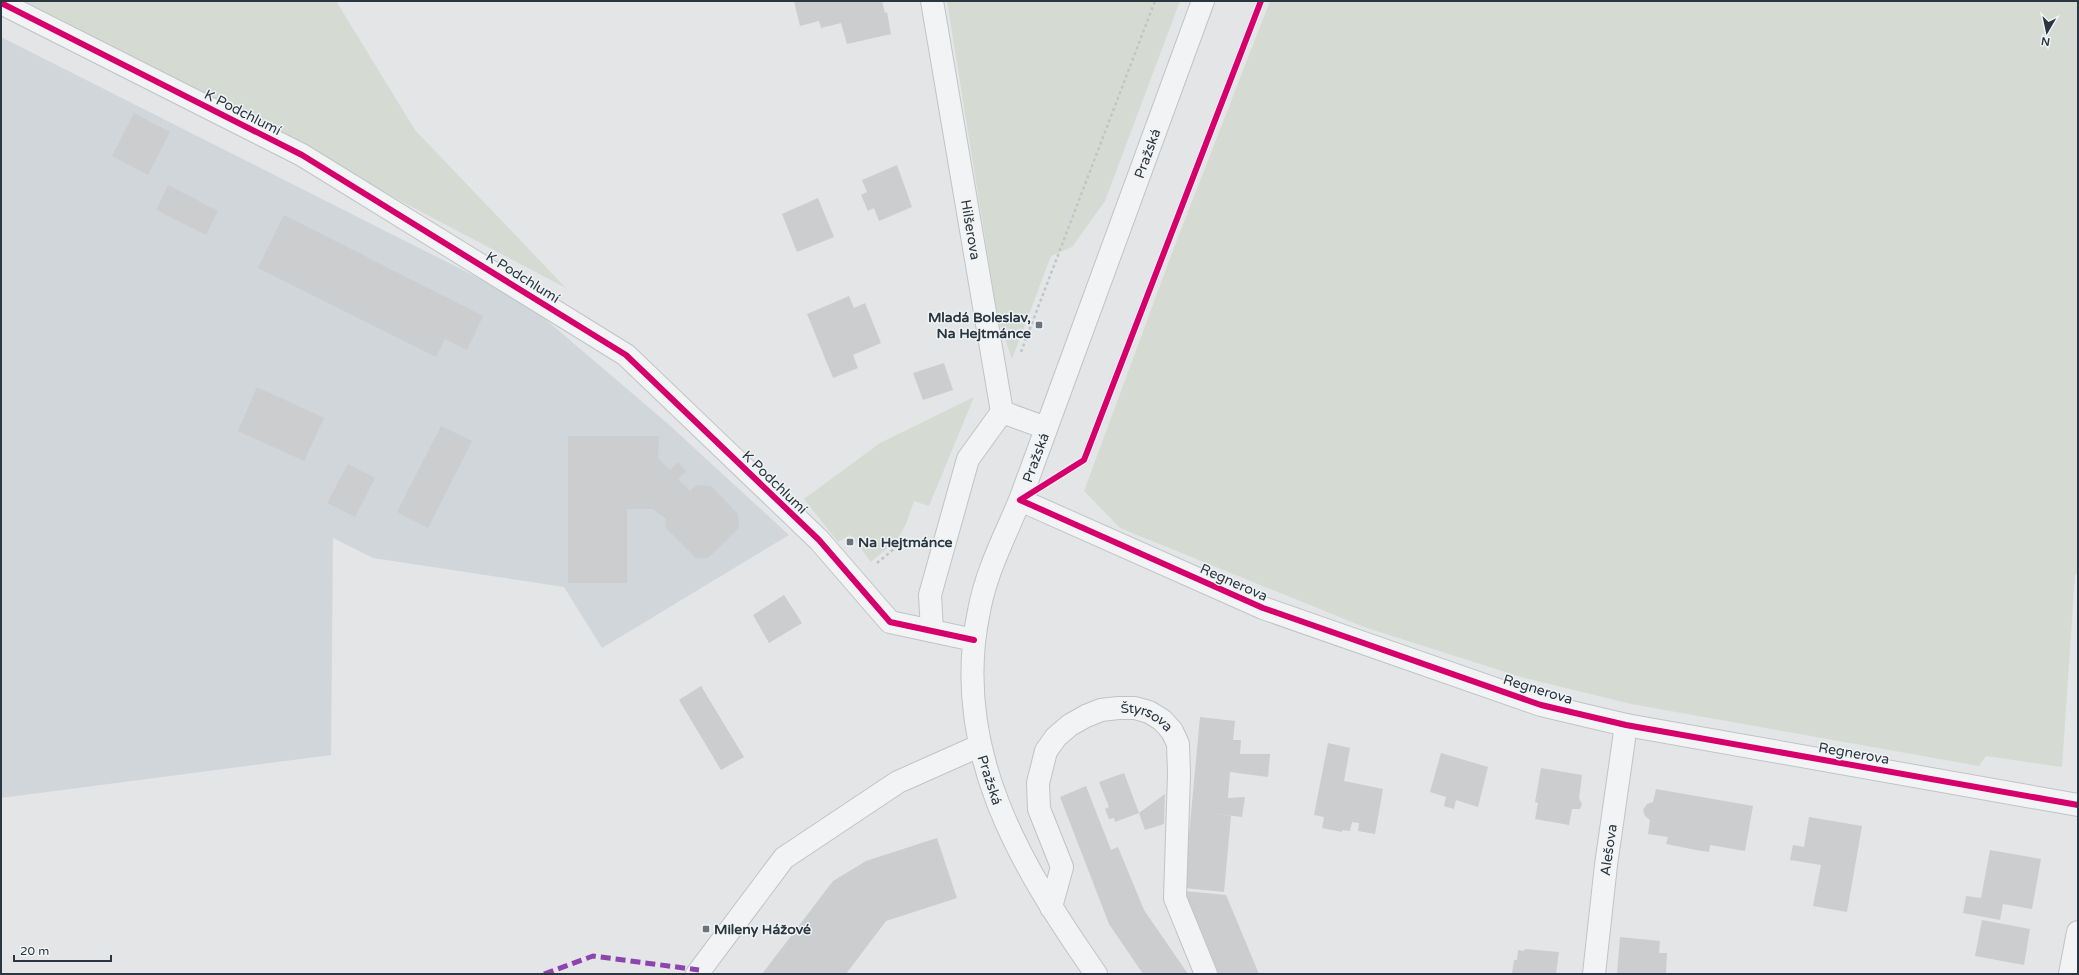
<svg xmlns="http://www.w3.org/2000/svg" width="2079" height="975" viewBox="0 0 2079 975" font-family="'Varela Round',sans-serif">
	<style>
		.built { fill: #d1d6da }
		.green { fill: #d5dbd3 }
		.building { fill: #cbcdcf }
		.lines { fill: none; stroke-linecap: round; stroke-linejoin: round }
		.minor-casing { stroke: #c1c3c5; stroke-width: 24 }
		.path { stroke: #c2c5c7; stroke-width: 2.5; stroke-dasharray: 3 3; stroke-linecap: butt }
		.minor { stroke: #f1f3f4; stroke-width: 22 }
		.quiet { stroke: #8e44ad; stroke-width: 5; stroke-dasharray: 10 5; stroke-linecap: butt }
		.cycleway-casing { stroke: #f0f4f6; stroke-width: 8 }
		.cycleway { stroke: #d6006c; stroke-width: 6 }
		.poi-dot { fill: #6b747a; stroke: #f0f4f6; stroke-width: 1.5 }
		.labels { text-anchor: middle; stroke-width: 3; stroke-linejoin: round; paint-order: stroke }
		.street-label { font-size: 14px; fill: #2a3740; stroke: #f0f4f6 }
		.poi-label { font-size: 14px; font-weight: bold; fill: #2a3740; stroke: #f0f4f6; text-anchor: start }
	</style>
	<rect width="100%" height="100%" fill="#e3e5e7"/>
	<path class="built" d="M1 37 524 301 667 423 789 535 602 648 564 587 373 558 333 538 331 755 1 798Z"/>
	<path class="green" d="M21 1H336L415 130 566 288Z
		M947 1H1180L1105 201 1072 247 1051 256 1012 359 998 319Z
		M1270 1H2078V573L2075 575 2062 767 1986 756 1979 766 1631 704 1521 677 1364 627 1120 528 1084 491 1172 253Z
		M974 397 929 506 914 501 906 524 897 540 871 562 850 535 838 542 804 499 880 443Z"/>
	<path class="building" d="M794 1H882L885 13 887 12 891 34 847 44 841 23 821 28 819 21 800 26Z
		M134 113 170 132 148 175 112 156Z
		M897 165 912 207 879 221 874 208 868 211 861 195 867 192 862 180Z
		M168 185 218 211 206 235 156 210Z
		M818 198 834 237 797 252 782 214Z
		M284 215 483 316 467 350 445 339 436 357 258 268Z
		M849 296 854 308 865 303 881 343 853 355 858 368 833 378 807 314Z
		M944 363 953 390 923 400 913 373Z
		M257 387 324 418 304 461 238 431Z
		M441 426 472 441 428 528 397 512Z
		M568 436H659L658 458 670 470 678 462 686 471 678 479 690 491 697 485 711 486 738 514 739 528 708 558H696L665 527 666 519 653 509H627V583H568Z
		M348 464 375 478 355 517 327 503Z
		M784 595 802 623 769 643 753 615Z
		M701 686 744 757 721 770 679 700Z
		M1200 717 1235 721 1233 740H1241L1240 754H1270L1268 777 1230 772 1228 798 1245 797 1242 817 1210 813 1231 816 1224 892 1184 888Z
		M1328 743 1350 748 1344 781 1383 789 1375 834 1358 831 1359 823 1352 822 1350 831 1342 830V832L1322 828 1324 817 1314 815Z
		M1441 753 1488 767 1478 807 1456 800 1454 809 1444 806 1446 797 1430 792Z
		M1541 768 1582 775 1579 798 1582 804 1580 809H1572L1569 825 1535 819 1538 803 1535 802Z
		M1124 773 1139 813 1165 794 1164 824 1145 830 1139 813 1115 822 1114 818 1109 819 1105 809 1109 807 1099 782Z
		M1086 786 1111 850 1118 847 1144 910 1188 974H1143L1109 924 1060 797Z
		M1656 789 1753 806 1745 851 1710 845 1709 852 1696 850 1666 844 1668 837 1648 834 1650 820 1645 816 1643 810 1647 804 1653 802Z
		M1809 817 1862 826 1847 912 1813 906 1821 865 1790 860 1793 845 1804 847Z
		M937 838 957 898 886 921 846 974H762L833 881 866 861Z
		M1990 850 2041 859 2032 909 2003 904 2000 920 1963 913 1966 896 1981 898Z
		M1184 891 1226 895 1259 974H1219Z
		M1982 920 2030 929 2024 965 1975 956Z
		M1620 937 1660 941 1659 953H1667L1666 974H1617Z
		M1525 949 1559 952 1556 974 1512 973 1514 960H1517L1518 950 1524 951Z"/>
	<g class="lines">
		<defs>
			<g id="minor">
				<path id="s1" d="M932 1 1002 412 1046 428"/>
				<path d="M1 3 302 155 626 355 819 540 890 622 974 640"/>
				<path d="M1020 500 1263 608 1541 705 1626 725 2078 805"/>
				<path d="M932 631 930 595 968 459 1002 412"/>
				<path id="s2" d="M1051 907 1062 867 1039 809 1038 783 1046 751 1056 737 1070 725 1086 716 1101 710 1118 708H1135L1149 712 1162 720 1172 731 1178 744 1179 774 1175 898 1206 974"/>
				<path d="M697 974 784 858 898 782 979 746"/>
				<path id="s3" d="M1096 974C1020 865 950 749 979 611 986 572 1005 536 1020 500L1203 1"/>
				<path id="s4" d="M1594 974 1606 865 1626 725"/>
				<path d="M2070 974 2078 932"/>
			</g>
		</defs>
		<use href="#minor" class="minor-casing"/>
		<path class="path" d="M1021 352 1155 1
			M877 563 906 539 916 544"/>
		<use href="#minor" class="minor"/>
		<path class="quiet" d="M544 974 593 956 699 970"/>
		<defs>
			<path id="cycleway" d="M1 3 302 155 626 355 819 540 890 622 974 640
				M1020 500 1263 608 1541 705 1626 725 2078 805
				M1020 500 1084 460 1261 1"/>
		</defs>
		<use href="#cycleway" class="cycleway-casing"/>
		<use href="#cycleway" class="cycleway"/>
	</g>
	<g class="poi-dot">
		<rect x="1035" y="321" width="8" height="8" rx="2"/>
		<rect x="846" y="538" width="8" height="8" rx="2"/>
		<rect x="702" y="925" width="8" height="8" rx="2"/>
	</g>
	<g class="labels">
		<g class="street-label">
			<text transform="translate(243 112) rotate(27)" y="5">K Podchlumí</text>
			<text dy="5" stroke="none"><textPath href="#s3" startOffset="881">Pražská</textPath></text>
			<text dy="5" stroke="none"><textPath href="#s1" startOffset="232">Hilšerova</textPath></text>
			<text transform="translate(523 277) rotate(32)" y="5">K Podchlumí</text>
			<text dy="5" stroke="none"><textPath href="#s3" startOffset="557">Pražská</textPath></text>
			<text transform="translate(775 482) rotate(44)" y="5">K Podchlumí</text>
			<text transform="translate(1234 582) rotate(24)" y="5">Regnerova</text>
			<text transform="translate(1538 689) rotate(17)" y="5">Regnerova</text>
			<text dy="5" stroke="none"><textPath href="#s2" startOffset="281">Štyrsova</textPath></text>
			<text transform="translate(1854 753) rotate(10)" y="5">Regnerova</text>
			<text transform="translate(990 780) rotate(72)" y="5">Pražská</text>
			<text dy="5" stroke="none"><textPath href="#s4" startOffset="125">Alešova</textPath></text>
		</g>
		<g class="poi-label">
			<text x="1031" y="322" text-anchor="end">Mladá Boleslav,<tspan x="1031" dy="16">Na Hejtmánce</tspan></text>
			<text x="858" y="547">Na Hejtmánce</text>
			<text x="714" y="934">Mileny Hážové</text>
		</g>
	</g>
	<rect width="2079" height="975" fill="none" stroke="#2a3740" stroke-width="4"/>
	<g transform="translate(2047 32) rotate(189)" stroke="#f0f4f6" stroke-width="3" paint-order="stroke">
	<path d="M0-3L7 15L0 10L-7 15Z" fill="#2a3740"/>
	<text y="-6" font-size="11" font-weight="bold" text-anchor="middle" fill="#2a3740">N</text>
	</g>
	<path d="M14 955v6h97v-6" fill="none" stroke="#2a3740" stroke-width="2"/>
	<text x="20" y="955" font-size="12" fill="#2a3740" stroke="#f0f4f6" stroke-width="3" paint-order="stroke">20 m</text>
</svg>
